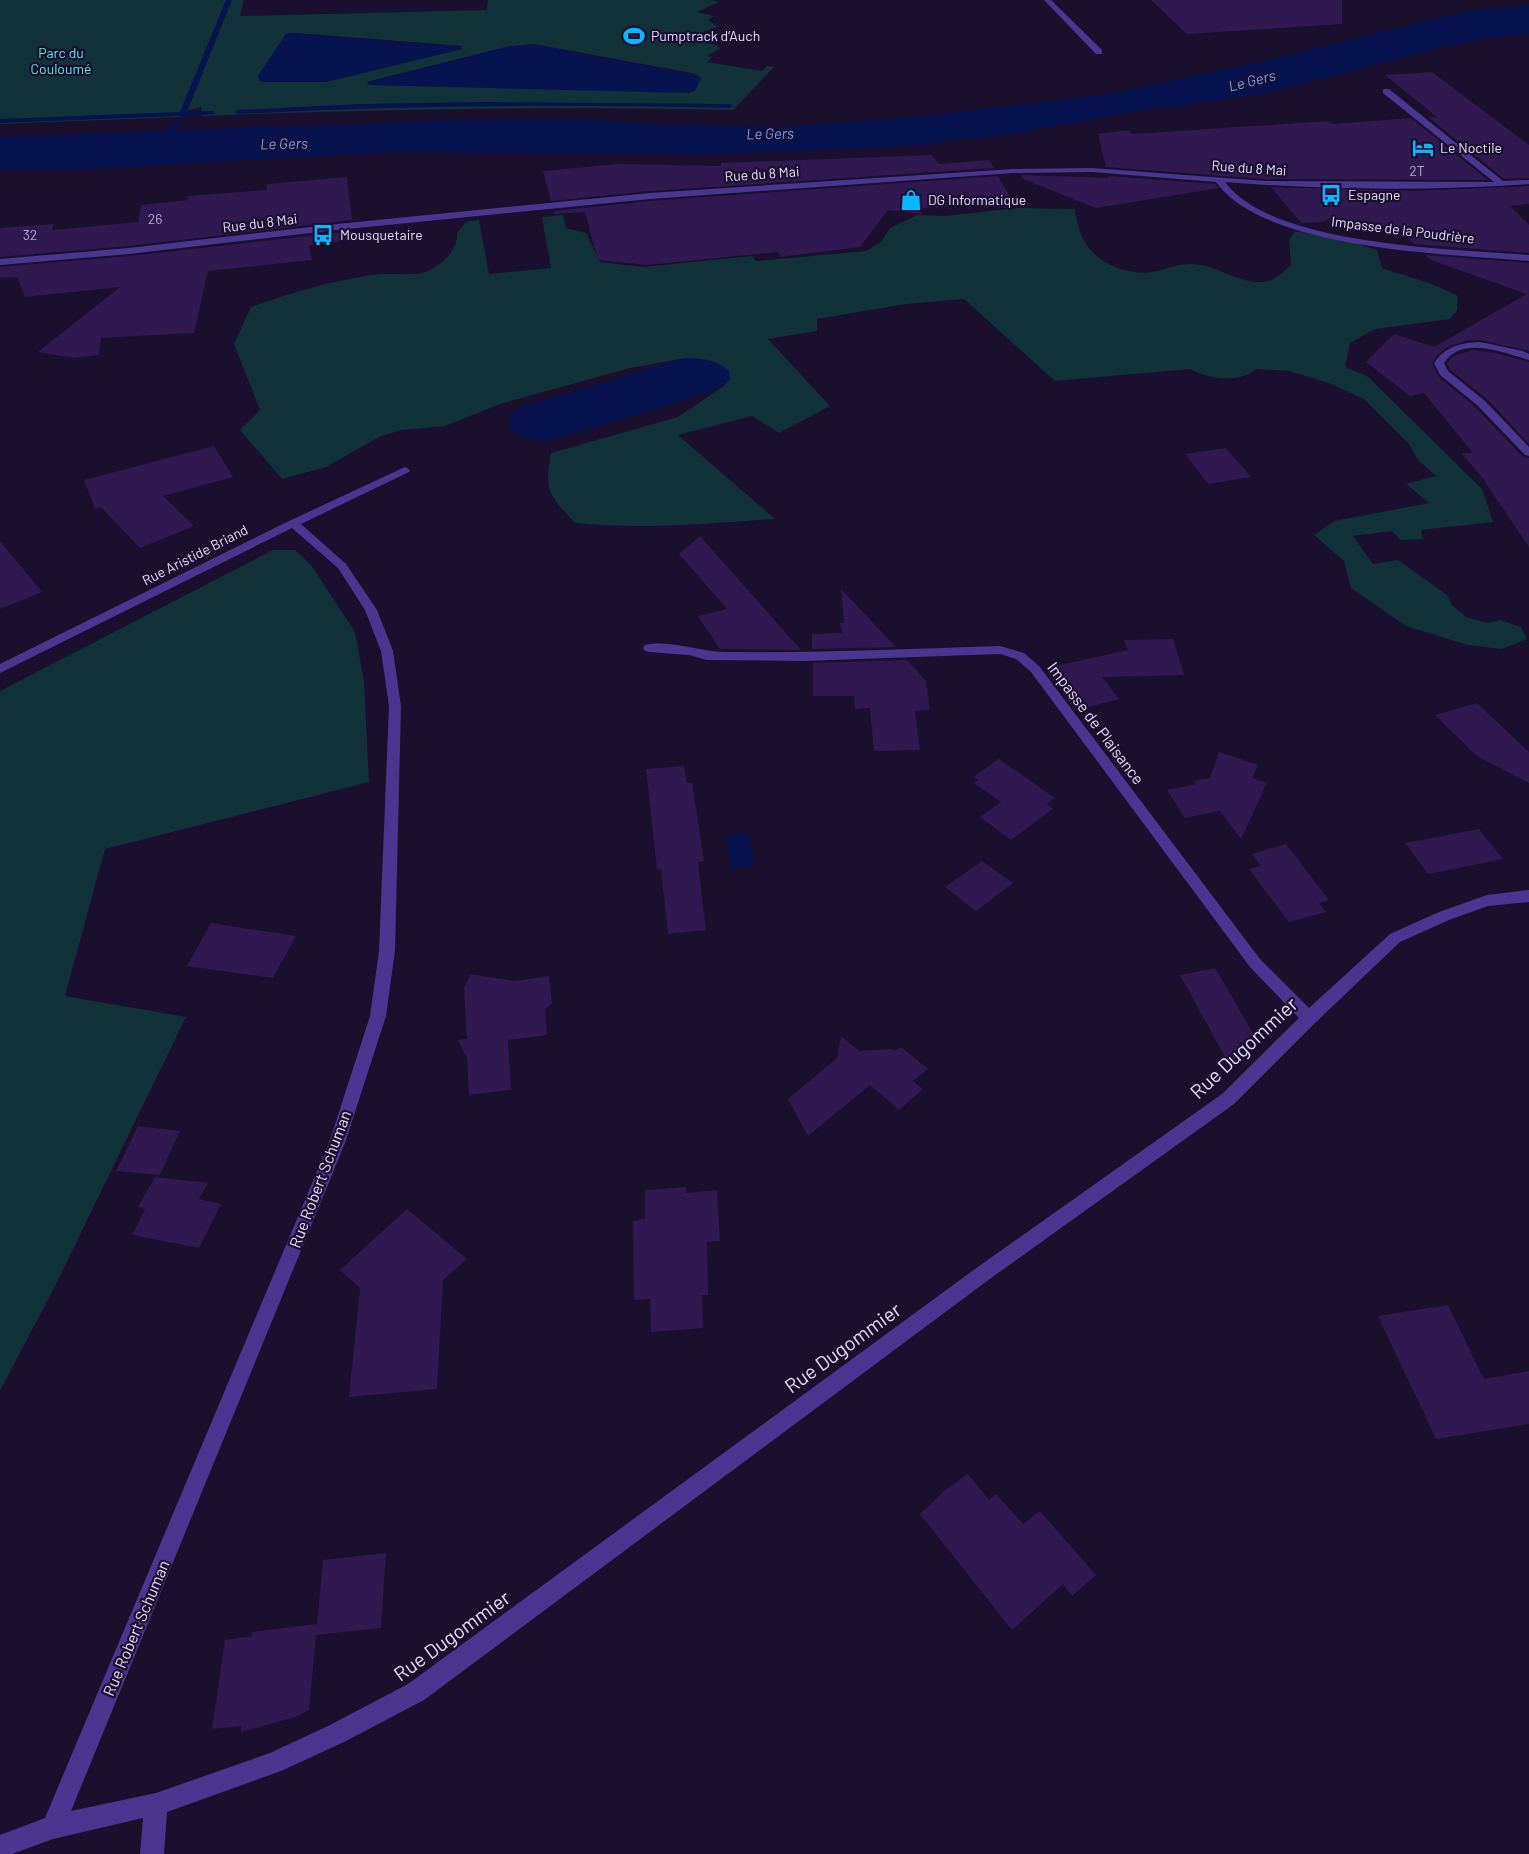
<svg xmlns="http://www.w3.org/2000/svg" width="1529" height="1854" viewBox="0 0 1529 1854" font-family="Barlow,sans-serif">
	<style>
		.green { fill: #113238; fill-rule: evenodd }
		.water { fill: #06134f }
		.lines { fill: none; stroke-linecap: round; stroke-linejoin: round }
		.stream { fill: #06134f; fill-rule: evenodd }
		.building { fill: #2f1950 }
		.minor { fill: #4a3690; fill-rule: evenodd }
		.labels { text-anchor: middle; stroke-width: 4.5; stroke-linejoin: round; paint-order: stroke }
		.far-poi-label { font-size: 14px; fill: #e6dbff; stroke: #1a0f2d; text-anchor: start }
		.far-park-label { font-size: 14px; fill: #5bebe3; stroke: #1a0f2d }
		.far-street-label { font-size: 14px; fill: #e6dbff; stroke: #1a0f2d }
		.number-label { font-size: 14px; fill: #b8aad3 }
		.far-water-label { font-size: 15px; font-style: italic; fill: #699dff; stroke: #1a0f2d }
		.street-label { font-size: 16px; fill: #e6dbff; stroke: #1a0f2d }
		.near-street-label { font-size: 20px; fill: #e6dbff; stroke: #1a0f2d }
	</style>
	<rect width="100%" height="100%" fill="#1a0f2d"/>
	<path class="green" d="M0 0H244L240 16 487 10 488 0H711L719 2 697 12 714 16 708 20 718 27 700 33 712 37 706 41 721 48 707 56 712 57 707 62 762 71 767 66 774 67 733 110C556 106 379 109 202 116L201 107 182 112 180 117 0 124ZM290 33H296L461 46V49L338 79 324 82H263ZM533 44 697 74 367 82 506 47Z
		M1019 208 1074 209C1077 220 1080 235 1086 244 1101 267 1135 278 1161 270 1174 266 1186 262 1201 265 1224 269 1254 292 1277 277 1282 274 1286 269 1291 265L1289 240 1295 231 1355 243 1377 250 1382 268C1407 277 1435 283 1458 296L1457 310 1450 319 1375 329 1350 343 1345 367 1367 376 1482 489 1493 522 1421 530 1423 539 1401 540 1391 531 1353 536 1373 564 1398 560 1447 595 1452 605 1466 617 1488 623 1500 620 1521 627 1527 639 1502 649 1468 645 1406 626 1351 588 1344 561 1314 535 1334 521 1429 503 1406 484 1436 476 1418 460 1409 444 1364 399 1329 383 1289 371 1256 369C1239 384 1209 379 1190 369L1055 381 964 299 906 304 817 319V331L768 339 830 406 779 433 752 416 678 435 775 519C708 523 642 530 575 523 549 495 544 491 551 453L678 417 724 386 686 358 630 368 500 404 445 426 401 430 379 437 326 467 282 479 240 430 260 410 234 344 251 307C291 293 330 281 373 275 387 272 416 277 428 271 443 264 458 250 457 233L466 222 479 220 489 274 551 268 542 217 563 215 566 228 586 233 600 262 643 267 752 256 756 261 866 251 881 242 890 228 917 215 945 216Z
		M273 550H295L311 565 355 632 364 681 369 782 105 849 65 996 186 1017 54 1288 0 1391V691Z"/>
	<path class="water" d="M1529 5V34L1488 38 1444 47 1263 94 1127 113 1016 133 903 147 709 154 392 152 88 169H0V137L461 120H596L648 124 785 127 915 117 1104 95 1248 65 1433 19 1471 11Z
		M290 33 461 46V49L338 79 324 82H263L259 80 258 76 286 34Z
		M533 44 697 75 701 78 695 91 688 93 369 85 367 82 506 47Z
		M686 358C704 359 715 359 729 371L730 379 724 386 712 392 552 440C534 440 520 440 508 425L511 414 521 407Z
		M749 833 754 866 731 868 726 835Z"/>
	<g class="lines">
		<path class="stream" d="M226 0H232L187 112 213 111 215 114 185 116 182 118 179 116 0 123V119L180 112Z
			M484 102 730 104 733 106 730 108C566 104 402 105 238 114L235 112 238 110 361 104Z
			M179 120 182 122 174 129 186 134V136L166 130Z"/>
	</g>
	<path class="building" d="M1151 0H1342V24L1187 34Z
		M1432 72 1529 145V178L1504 179 1428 117H1437L1385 75Z
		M1411 118 1488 180 1265 179 1106 167 1098 134 1128 130 1132 134 1329 121 1333 124Z
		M932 155 939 164 989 160 994 168 650 191 551 201 543 171 618 164 721 166V163Z
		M1022 175 1109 178 1108 176 1215 184 1219 188 1096 208 1021 178Z
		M998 176 1014 203 923 208 921 214 888 210 860 247 780 257 778 252 647 265 598 260 585 212 555 214 554 211 650 201Z
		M347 177 352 220 129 246 0 257V228L54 224 52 230 138 222 141 205 188 200V196L267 190V184Z
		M1529 186V204L1510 206 1529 225V253L1414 244 1398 228 1338 230 1330 218 1323 222 1301 223 1271 187 1415 191Z
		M354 231 355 240 309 245 312 260 208 271 194 333 101 338 99 355 73 358 38 352 120 287 25 297 17 277 0 278V267L129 256Z
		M1425 255 1529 263V351L1480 340 1466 341 1447 347 1437 356 1432 364 1439 377 1475 407 1523 457 1529 458V547L1481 476 1461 453H1473L1424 393 1410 396 1366 362 1394 334 1434 347 1527 294 1431 260Z
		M1473 350 1495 353 1529 362V444L1487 399 1450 370 1447 363 1453 356Z
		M214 446 233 477 163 496 194 526 140 548 101 507 95 509 84 480Z
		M1226 448 1251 477 1208 484 1185 454Z
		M700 536 801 650 720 649 698 616 727 609 679 554Z
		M0 541 42 592 0 609Z
		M841 589 896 647 812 649V634L842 633 840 623H844Z
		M1173 639 1184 675 1102 677 1119 699 1081 709 1051 667 1128 650 1124 640Z
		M907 660 926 681 930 710 915 711 920 750 874 751 870 708 855 709 854 696H813V663Z
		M1477 703 1529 752V783L1477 756 1435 715Z
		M1219 752 1258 765 1252 778 1267 783 1241 839 1220 811 1185 818 1167 790 1196 784 1194 781 1210 778Z
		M999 759 1055 798 1047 804 1053 809 1011 840 980 817 1001 802 974 783 978 780 973 777Z
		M684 766 687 783H692L704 861 698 862 706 930 668 934 661 869H657L646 769Z
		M1479 829 1503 859 1428 874 1405 843Z
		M1286 844 1329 900 1319 903 1326 912 1289 922 1249 869 1261 866 1252 854Z
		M982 861 1013 883 976 911 945 887Z
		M211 923 296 936 273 978 187 966Z
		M1215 968 1256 1038 1228 1062 1180 975Z
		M471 974 514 981 549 976 552 1004 545 1009 547 1035 508 1040 511 1090 469 1095 467 1059 458 1040 467 1039 464 988Z
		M841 1036 859 1051 892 1049 895 1051 901 1047 928 1069 913 1081 923 1089 899 1110 870 1085 808 1136 788 1099 837 1058Z
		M138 1126 180 1131 160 1175 116 1171Z
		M155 1177 208 1183 199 1199 221 1204 199 1248 132 1235 145 1209 138 1207Z
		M686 1187V1193L717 1190 720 1241 707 1242 708 1295H702L703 1328 651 1332 650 1299 634 1300 633 1221 645 1219V1190Z
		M407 1209 467 1259 443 1280 437 1389 349 1397 360 1288 340 1270Z
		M1448 1305 1484 1379 1529 1371V1424L1436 1439 1378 1316Z
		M968 1474 989 1500 996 1494 1023 1524 1040 1511 1096 1575 1072 1596 1063 1584 1012 1630 920 1514 944 1491Z
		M386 1553 381 1628 316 1635 323 1560Z
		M317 1624 309 1710 295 1717 241 1732V1726L212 1729 225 1640 252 1636V1632Z"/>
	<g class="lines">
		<path class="minor" d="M1044 0H1051L1102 50V54H1096Z
			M1383 89H1389L1503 181 1529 180V184C1429 191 1325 190 1225 182 1272 246 1453 249 1529 255V261C1449 254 1264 250 1216 182L1092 172 1013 173 650 199 337 230 129 254 0 265V259L129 248 337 224 650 193 1013 169 1092 168 1265 181 1494 182 1383 93Z
			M1480 342 1523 351 1529 354V360C1503 353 1463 335 1444 363L1448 371 1485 401 1529 447V456L1525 455 1477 405 1440 375 1434 363C1446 346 1460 343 1480 342Z
			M405 467 410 470 409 472 301 524 346 564 377 610 393 651 401 706 395 951 386 1016 345 1143 71 1811 156 1793 270 1753 328 1726 408 1684 975 1269 1222 1094 1299 1018 1250 967 1031 672 1016 659 1000 654 804 661 707 660 689 655 649 652 645 651 643 648 645 645C668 639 701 652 726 652 817 653 909 649 1000 646L1024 653 1039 666 1260 959 1309 1008 1390 934 1439 912 1487 895 1529 890V902L1488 906 1449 920 1400 942 1315 1023 1234 1104 987 1281 424 1700 344 1742 281 1771 167 1812 164 1854H140L143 1818 53 1839 12 1854H0V1835L45 1818 329 1143 370 1016 379 951 389 706 381 651 365 610 338 568 292 528 0 673V664L289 521Z"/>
	</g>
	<defs>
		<symbol id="stadium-bare" viewBox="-9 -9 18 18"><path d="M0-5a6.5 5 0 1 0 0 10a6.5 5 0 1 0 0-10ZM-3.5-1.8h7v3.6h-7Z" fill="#07b7ff" stroke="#1a0f2d" stroke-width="2.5" paint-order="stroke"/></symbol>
		<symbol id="hotel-bare" viewBox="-9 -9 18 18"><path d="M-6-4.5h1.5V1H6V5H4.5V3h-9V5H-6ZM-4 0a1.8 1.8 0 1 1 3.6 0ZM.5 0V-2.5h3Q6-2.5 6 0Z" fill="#07b7ff" stroke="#1a0f2d" stroke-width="2.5" paint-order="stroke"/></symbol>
		<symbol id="bus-bare" viewBox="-9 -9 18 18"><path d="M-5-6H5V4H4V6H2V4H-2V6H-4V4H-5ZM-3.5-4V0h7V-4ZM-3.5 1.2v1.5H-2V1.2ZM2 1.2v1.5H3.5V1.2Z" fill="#07b7ff" stroke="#1a0f2d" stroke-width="2.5" paint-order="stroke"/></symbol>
		<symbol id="shop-bare" viewBox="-9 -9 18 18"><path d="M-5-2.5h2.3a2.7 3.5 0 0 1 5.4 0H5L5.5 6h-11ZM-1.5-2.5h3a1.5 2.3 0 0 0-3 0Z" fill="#07b7ff" stroke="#1a0f2d" stroke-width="2.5" paint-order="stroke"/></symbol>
	</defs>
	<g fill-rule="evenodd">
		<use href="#stadium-bare" x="619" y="21" width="30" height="30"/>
		<use href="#hotel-bare" x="1408" y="133" width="30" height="30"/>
		<use href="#bus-bare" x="1316" y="180" width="30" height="30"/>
		<use href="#shop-bare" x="896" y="185" width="30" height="30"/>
		<use href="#bus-bare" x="308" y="220" width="30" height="30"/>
	</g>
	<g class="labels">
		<g class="far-poi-label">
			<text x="651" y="41">Pumptrack d’Auch</text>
			<text x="1440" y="153">Le Noctile</text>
			<text x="1348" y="200">Espagne</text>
			<text x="928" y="205">DG Informatique</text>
			<text x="340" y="240">Mousquetaire</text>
		</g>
		<g class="far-park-label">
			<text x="61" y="58">Parc du<tspan x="61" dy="16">Couloumé</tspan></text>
		</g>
		<g class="far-street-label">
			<text transform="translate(1249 168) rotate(4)" y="5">Rue du 8 Mai</text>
			<text transform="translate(762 174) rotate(-4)" y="5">Rue du 8 Mai</text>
			<text transform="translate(260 223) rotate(-7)" y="5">Rue du 8 Mai</text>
			<text transform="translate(1403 230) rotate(7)" y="5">Impasse de la Poudrière</text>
			<text transform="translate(195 555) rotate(-27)" y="5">Rue Aristide Briand</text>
		</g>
		<g class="number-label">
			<text x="1417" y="176">2T</text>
			<text x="155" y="224">26</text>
			<text x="30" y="240">32</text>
		</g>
		<g class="far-water-label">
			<text transform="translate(1252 81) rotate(-14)" y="5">Le Gers</text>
			<text transform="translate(770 134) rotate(-1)" y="5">Le Gers</text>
			<text transform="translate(284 144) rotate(-1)" y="5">Le Gers</text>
		</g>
		<g class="street-label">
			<text transform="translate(1096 723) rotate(53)" y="6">Impasse de Plaisance</text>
			<text transform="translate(320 1179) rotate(-69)" y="6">Rue Robert Schuman</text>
			<text transform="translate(136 1628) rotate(-67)" y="6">Rue Robert Schuman</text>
		</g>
		<g class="near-street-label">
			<text transform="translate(1244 1048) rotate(-43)" y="7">Rue Dugommier</text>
			<text transform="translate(843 1348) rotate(-36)" y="7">Rue Dugommier</text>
			<text transform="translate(452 1636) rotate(-36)" y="7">Rue Dugommier</text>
		</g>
	</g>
</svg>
